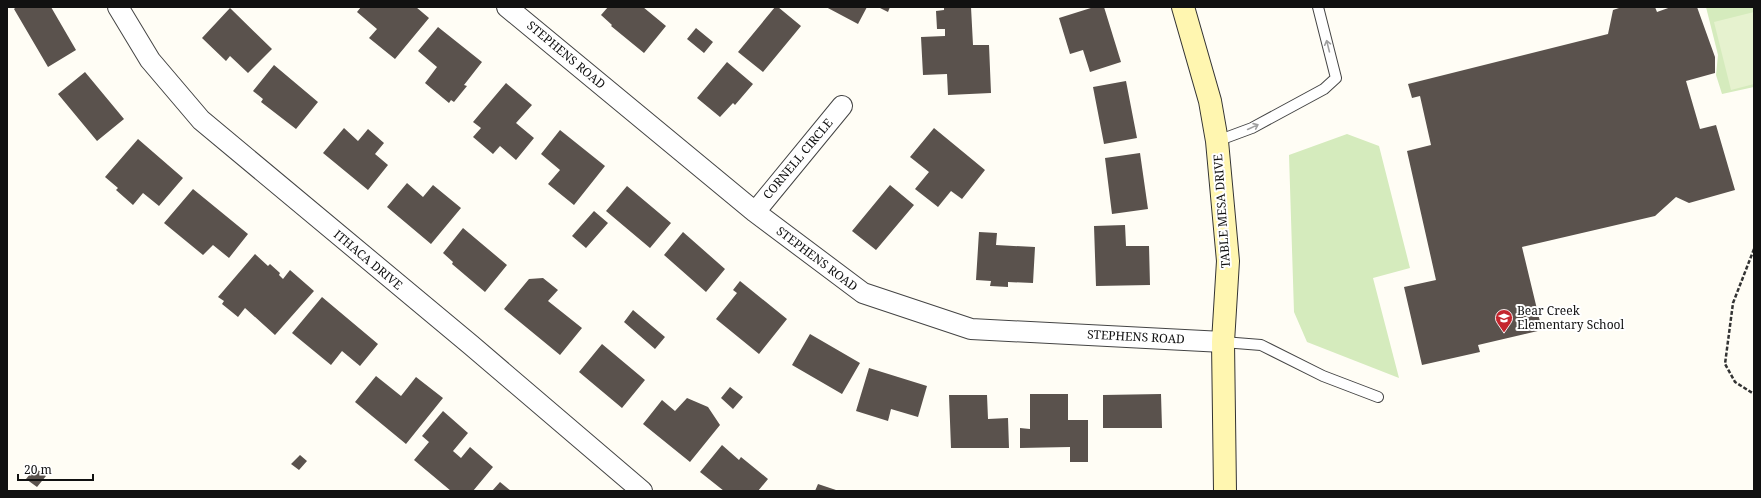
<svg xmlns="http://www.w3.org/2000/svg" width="1761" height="498" viewBox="0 0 1761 498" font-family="'Noto Serif',serif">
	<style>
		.green { fill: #d5ebbd }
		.pitch { fill: #e6f2cf }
		.building { fill: #5a524d }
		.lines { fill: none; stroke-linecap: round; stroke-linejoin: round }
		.lane-casing { stroke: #444; stroke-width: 12 }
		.street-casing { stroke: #444; stroke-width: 22 }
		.secondary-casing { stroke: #333; stroke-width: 24 }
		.path { stroke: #333; stroke-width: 2.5; stroke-dasharray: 4 2; stroke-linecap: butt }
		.lane { stroke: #fff; stroke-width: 10 }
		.street { stroke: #fff; stroke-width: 20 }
		.secondary { stroke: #fff6b0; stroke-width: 22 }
		.oneway { stroke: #a0a0a0 }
		.labels { text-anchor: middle; stroke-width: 4; stroke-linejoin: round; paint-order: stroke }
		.street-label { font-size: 12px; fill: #111; stroke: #fff }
		.poi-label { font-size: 12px; fill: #111; stroke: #fff; text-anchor: start }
	</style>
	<rect width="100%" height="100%" fill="#fffdf5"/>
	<path class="green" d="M1706 7H1754V87L1722 94 1716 75 1718 55Z
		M1347 134 1379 146 1410 268 1373 278 1399 378 1307 342 1294 312 1289 155Z"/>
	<path class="pitch" d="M1754 12V84L1731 90 1714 22Z"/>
	<path class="building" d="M16 7H51L76 50 48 67 14 9Z
		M361 7H416L429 18 395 59 369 38 377 29 357 12Z
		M608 7H643L666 26 644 53 611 26 612 25 601 15Z
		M775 7H778L801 26 763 72 738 52Z
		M826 7H867L858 24Z
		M878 7H890L888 12Z
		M944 7H971L973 45H989L991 93 948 95 947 74 923 75 921 37 945 36V29H937L936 11 944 10Z
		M1094 7H1104L1121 62 1090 72 1083 50 1070 54 1059 18Z
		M1622 7H1655L1657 12 1671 7H1697L1715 57V73L1686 81 1700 129 1716 125 1735 190 1689 203 1676 197 1655 216 1522 247 1542 330 1478 345 1480 352 1422 365 1404 287 1436 280 1407 151 1431 145 1420 96 1412 98 1408 84 1608 34 1613 10Z
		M230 8 272 49 248 73 230 56 226 61 202 38Z
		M438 27 482 62 464 85 467 86 454 102 451 100 449 103 425 83 437 67 418 51Z
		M696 28 713 42 704 53 687 39Z
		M727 62 753 84 735 105 733 103 720 117 697 98Z
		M274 65 318 102 296 129 261 102 263 99 253 91Z
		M85 72 124 119 97 141 58 94Z
		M1126 81 1137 138 1104 144 1093 87Z
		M506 83 532 105 516 123 534 138 516 160 500 146 493 154 473 137 481 128 473 122Z
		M344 128 358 141 368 129 384 143 375 154 388 165 368 190 323 153Z
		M934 128 985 170 962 199 951 191 938 207 915 189 929 172 910 157Z
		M560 130 605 166 574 205 548 184 560 170 541 154Z
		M138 139 183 178 159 206 143 193 133 205 116 190 118 188 105 177Z
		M1140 153 1148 209 1112 214 1105 158Z
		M407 183 423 197 433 185 461 208 431 244 387 207Z
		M890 185 914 205 876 250 852 231Z
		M627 186 671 223 650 248 606 211Z
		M193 189 248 234 229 258 213 245 203 255 164 223Z
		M594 211 608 223 586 248 572 236Z
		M1125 225 1126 246H1149L1150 285 1096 286 1094 226Z
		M463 228 507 265 485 292 452 264 453 262 443 253Z
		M683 232 725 269 706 292 664 255Z
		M979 232 997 233 996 245 1035 247 1033 283 1008 282V287L990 286 991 281 976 280Z
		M255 254 268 266 270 264 280 273 279 275 283 279 290 270 314 291 275 335 245 308 238 317 222 304 224 301 218 297Z
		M543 278 558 290 548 301 582 328 560 355 504 309 529 279Z
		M740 281 787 319 759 354 716 319 737 293 733 290Z
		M322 297 378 344 360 366 342 351 331 365 292 333Z
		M633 310 665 337 655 349 624 322Z
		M810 334 860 363 842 394 792 365Z
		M602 344 645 380 622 408 579 372Z
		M869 368 927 386 918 417 891 409 888 421 856 411Z
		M376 376 401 396 416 377 443 398 406 444 355 402Z
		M730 387 743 397 733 409 721 398Z
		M1030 394H1068V420H1088V462H1070V447L1020 448V428L1030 429Z
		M1161 394 1162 428H1103V395Z
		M949 395H987L988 419 1008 418 1009 448H951Z
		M687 398 708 407 720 425 690 462 643 424 662 400 675 411Z
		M443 411 468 433 453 451 461 458 470 447 493 467 473 491H451L414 460 429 442 422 436Z
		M722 445 739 460 741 457 768 479 758 491H724L700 472Z
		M300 455 307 461 299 470 291 464Z
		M35 468 46 476 37 487 26 479Z
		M500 482 511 491H492Z
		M818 484 839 491H815Z"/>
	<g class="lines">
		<defs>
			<path id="lane" d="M1217 141 1252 128 1324 89 1336 78 1318 7
				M1223 342 1261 345 1323 376 1378 397"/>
			<path id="street" d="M118 7 150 60 201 120 471 345 642 491
				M507 7 755 212 863 293 971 329 1223 342
				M755 212 842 106"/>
			<path id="secondary" d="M1183 7 1210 101 1217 141 1228 261 1223 342 1225 491"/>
		</defs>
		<use href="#lane" class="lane-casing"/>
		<use href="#street" class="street-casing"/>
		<use href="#secondary" class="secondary-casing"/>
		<path class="path" d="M1754 249 1733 303 1725 364 1735 382 1754 394"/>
		<use href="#lane" class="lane"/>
		<use href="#street" class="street"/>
		<use href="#secondary" class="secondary"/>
	</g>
	<defs><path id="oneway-shaft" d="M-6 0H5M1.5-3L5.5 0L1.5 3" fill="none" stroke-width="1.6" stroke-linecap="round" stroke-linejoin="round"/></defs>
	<g class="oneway">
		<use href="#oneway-shaft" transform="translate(1328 46) rotate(-104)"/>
		<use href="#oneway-shaft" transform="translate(1253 127) rotate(-25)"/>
	</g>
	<defs>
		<symbol id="school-pin" viewBox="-11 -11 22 30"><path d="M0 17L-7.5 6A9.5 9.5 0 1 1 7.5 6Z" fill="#c4262e" stroke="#fff"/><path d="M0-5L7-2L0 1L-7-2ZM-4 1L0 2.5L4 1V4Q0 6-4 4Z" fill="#fff"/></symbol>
	</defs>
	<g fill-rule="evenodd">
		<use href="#school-pin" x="1494" y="308" width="20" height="27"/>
	</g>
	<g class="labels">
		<g class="street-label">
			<text transform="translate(566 55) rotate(40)" y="4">STEPHENS ROAD</text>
			<text transform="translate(798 159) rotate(-50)" y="4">CORNELL CIRCLE</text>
			<text transform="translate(1222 211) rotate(-94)" y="4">TABLE MESA DRIVE</text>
			<text transform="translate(817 259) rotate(37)" y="4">STEPHENS ROAD</text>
			<text transform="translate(368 260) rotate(40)" y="4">ITHACA DRIVE</text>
			<text transform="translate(1136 337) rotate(3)" y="4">STEPHENS ROAD</text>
		</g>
		<g class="poi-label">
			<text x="1517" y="315">Bear Creek<tspan x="1517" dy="14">Elementary School</tspan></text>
		</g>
	</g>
	<rect width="1761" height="498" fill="none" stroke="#111111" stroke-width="16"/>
	<path d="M18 474v6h75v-6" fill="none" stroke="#111111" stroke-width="2"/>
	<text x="24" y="474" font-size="12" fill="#111111" stroke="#ffffff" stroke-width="3" paint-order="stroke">20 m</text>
</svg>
